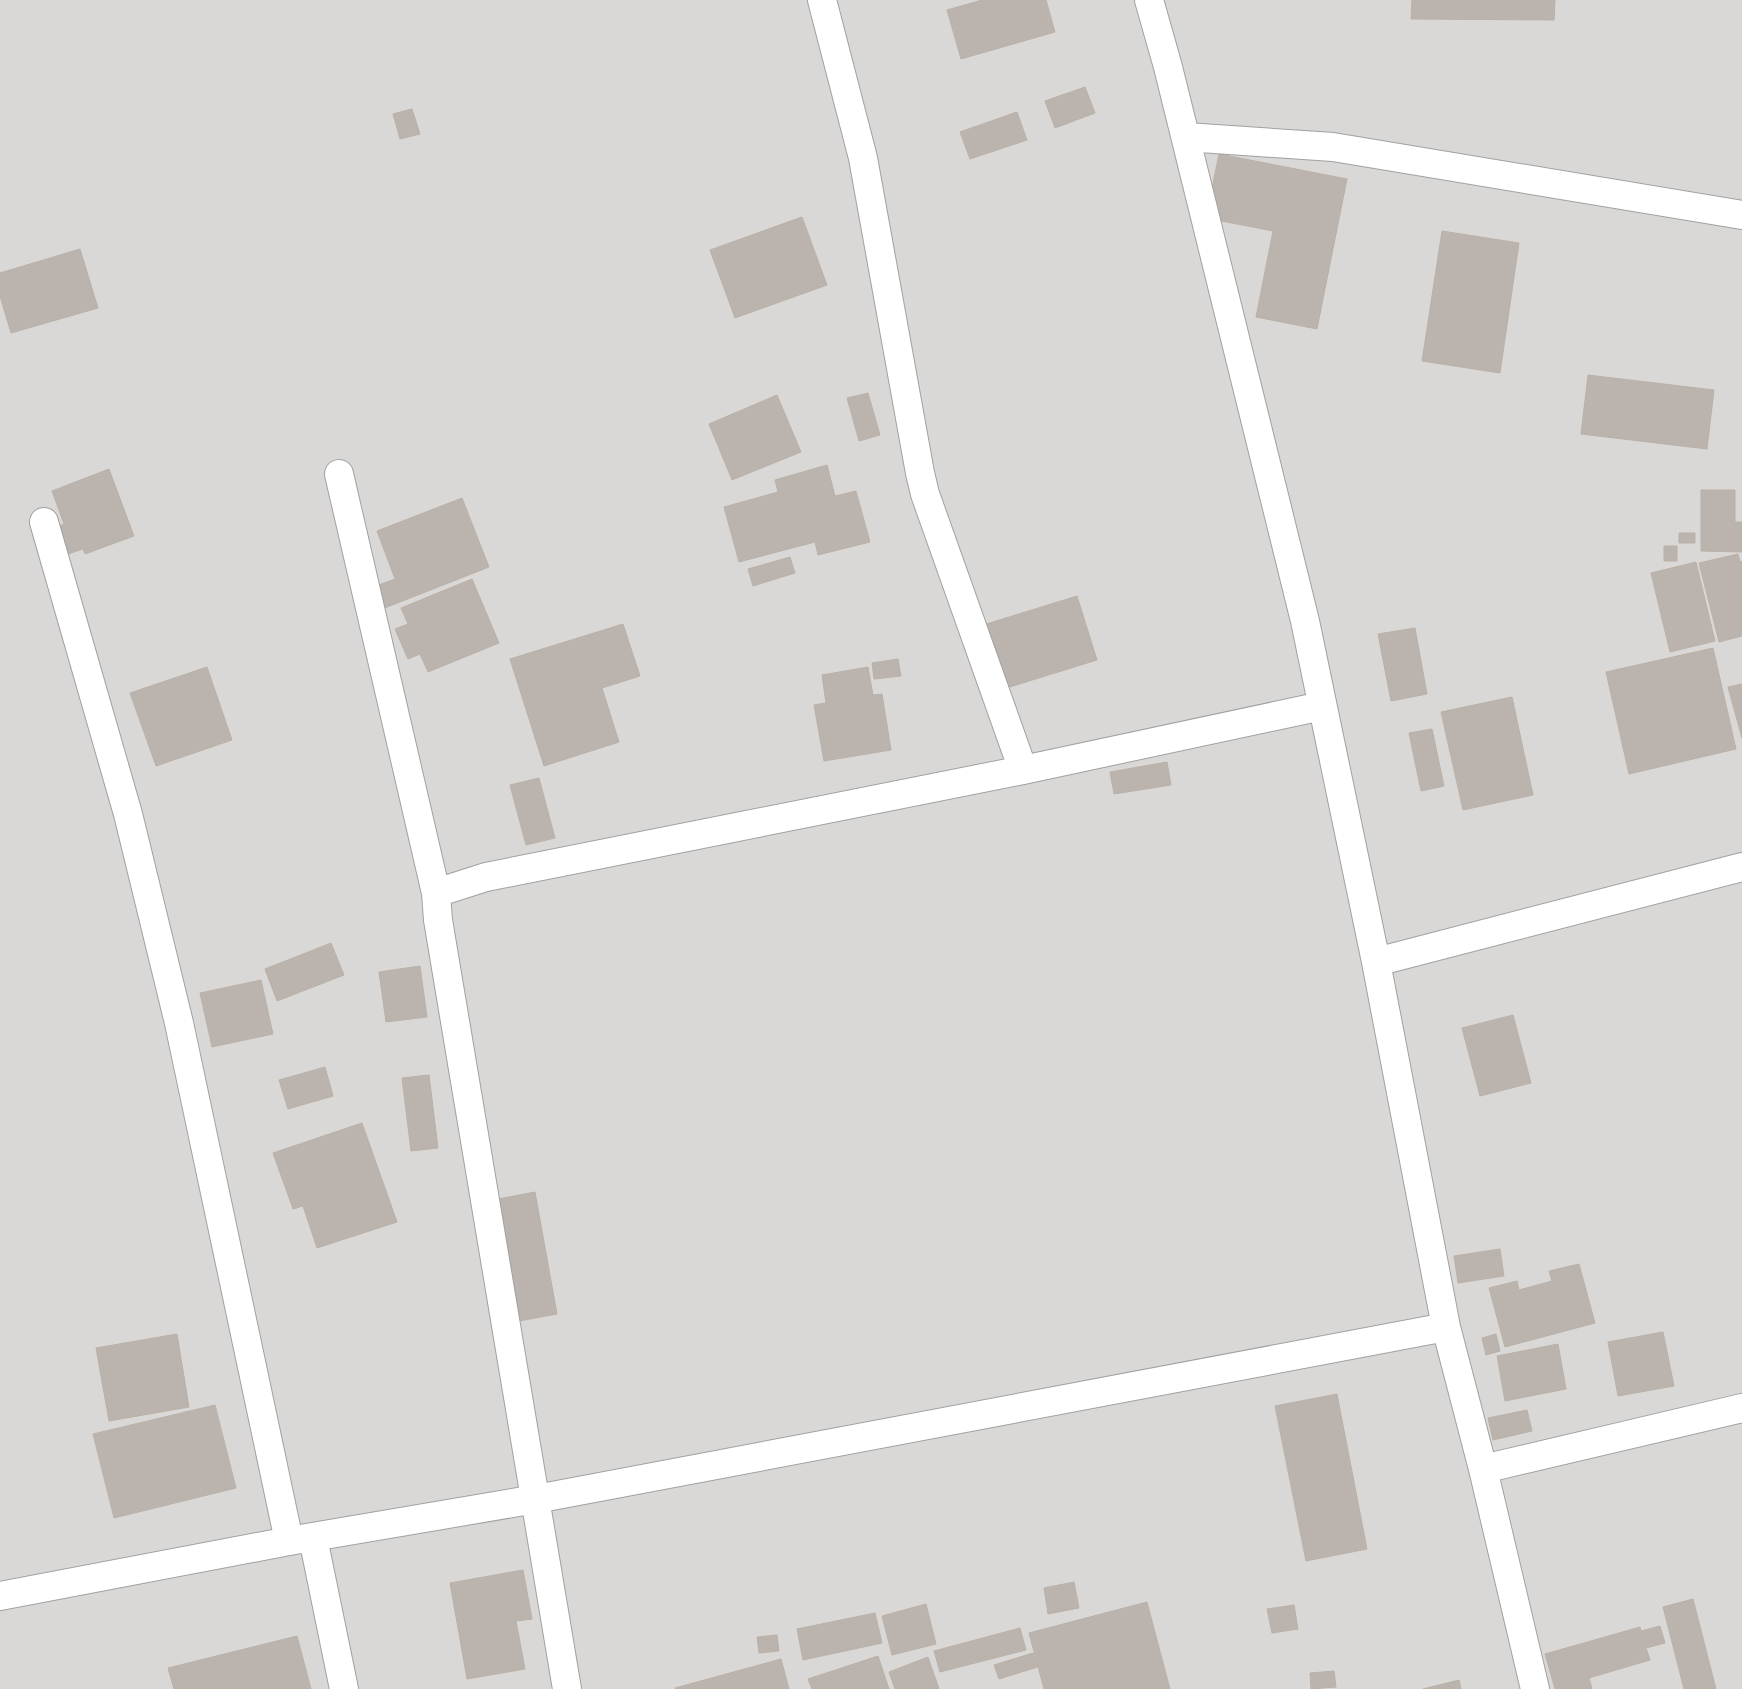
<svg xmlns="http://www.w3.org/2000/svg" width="1742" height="1689" viewBox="0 0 1742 1689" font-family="'Noto Sans',sans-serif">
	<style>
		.residential { fill: #d9d8d7 }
		.building { fill: #bbb4ae; stroke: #bbb0a5 }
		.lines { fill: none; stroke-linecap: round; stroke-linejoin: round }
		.street-casing { stroke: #a1a1a1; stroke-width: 30 }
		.street { stroke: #fff; stroke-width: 28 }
	</style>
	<rect width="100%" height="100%" fill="#ebe8e1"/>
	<path class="residential" d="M0 0H1742V1689H0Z"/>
	<path class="building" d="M982 0H1046L1055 32 961 59 947 10Z
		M1412 0H1555L1554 20 1411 19Z
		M1085 87 1095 113 1055 128 1045 101Z
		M412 109 420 134 400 139 393 114Z
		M1017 112 1027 140 970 159 960 132Z
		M1219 154 1347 179 1317 329 1256 317 1273 231 1206 218Z
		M802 217 827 285 735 318 710 250Z
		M1442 231 1519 243 1500 373 1422 361Z
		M80 249 98 308 11 333 0 296V273Z
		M1588 375 1714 390 1707 449 1581 434Z
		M868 393 880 435 859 441 847 398Z
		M777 395 801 452 732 480 709 424Z
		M827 465 835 496 856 491 870 542 818 555 815 542 739 562 724 507 778 492 775 480Z
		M109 469 134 536 85 554 83 549 62 556 52 529 64 524 52 491Z
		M1701 490H1735V522H1742V552L1701 551Z
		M462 498 489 567 377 611 368 589 395 579 377 531Z
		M1679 533H1695V543H1679Z
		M1664 546H1677V561H1664Z
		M1738 554 1740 562 1742 561V636L1719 642 1699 563Z
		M790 557 795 573 753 586 748 569Z
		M1696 562 1715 641 1670 652 1651 573Z
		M472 579 499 643 428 672 420 654 408 659 395 629 408 624 401 608Z
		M1077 596 1097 660 987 694 967 630Z
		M623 624 640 676 602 688 619 742 544 766 510 659Z
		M1415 628 1427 694 1391 701 1378 634Z
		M1713 648 1736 749 1629 774 1606 672Z
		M898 659 901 676 874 679 872 663Z
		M207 667 232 740 156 766 130 693Z
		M868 667 873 695 882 694 891 750 824 761 814 705 826 703 822 675Z
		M1742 684V738L1728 687Z
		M1512 697 1533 795 1463 810 1441 712Z
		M1432 729 1444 786 1421 791 1409 733Z
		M1167 762 1171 785 1114 794 1110 772Z
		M539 778 555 838 526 845 510 785Z
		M331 943 344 975 277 1001 265 969Z
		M420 966 427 1017 386 1022 379 972Z
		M261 980 273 1034 212 1047 200 993Z
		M1513 1015 1531 1083 1480 1096 1462 1028Z
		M325 1067 333 1096 288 1109 279 1080Z
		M429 1075 438 1148 411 1151 402 1078Z
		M362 1123 397 1222 317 1248 303 1206 293 1209 273 1153Z
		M535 1192 557 1314 519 1321 498 1199Z
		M1500 1249 1504 1276 1458 1283 1454 1256Z
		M1579 1264 1595 1323 1505 1347 1489 1288 1517 1281 1519 1290 1552 1281 1549 1271Z
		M1663 1332 1674 1386 1618 1396 1608 1342Z
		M177 1334 189 1407 109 1421 96 1348Z
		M1496 1334 1500 1351 1486 1355 1482 1338Z
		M1558 1344 1566 1389 1505 1401 1497 1356Z
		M1337 1394 1367 1549 1306 1561 1275 1406Z
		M215 1405 236 1488 114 1518 93 1434Z
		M1527 1410 1532 1431 1493 1440 1488 1418Z
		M523 1570 532 1619 516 1621 525 1669 467 1679 450 1583Z
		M1074 1582 1079 1608 1048 1614 1044 1588Z
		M1693 1599 1716 1689H1684L1663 1607Z
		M1147 1602 1170 1689H1044L1029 1633Z
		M926 1604 936 1644 892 1655 882 1616Z
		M1294 1605 1298 1629 1272 1633 1267 1609Z
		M875 1613 882 1643 803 1660 797 1629Z
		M1660 1626 1665 1643 1646 1648 1650 1660 1589 1678 1592 1689H1555L1545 1654 1640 1627 1641 1631Z
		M1020 1628 1026 1650 940 1672 934 1651Z
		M777 1635 779 1651 759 1653 757 1637Z
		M297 1636 311 1689H174L168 1668Z
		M1033 1653 1038 1667 999 1679 994 1665Z
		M878 1656 889 1689H812L808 1679Z
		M928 1657 939 1689H895L889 1672Z
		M781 1659 789 1689H676L675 1688Z
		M1334 1671 1336 1687 1311 1689 1310 1673Z
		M1459 1680 1461 1689H1423Z"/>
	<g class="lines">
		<defs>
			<path id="street" d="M822 0 863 158 920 473 925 494 1023 770
				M1149 0 1168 67 1305 621 1376 962 1446 1327 1483 1469 1535 1689
				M1186 137 1333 147 1742 215
				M339 474 436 893 438 920 567 1689
				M44 522 128 814 179 1023 289 1541
				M436 893 486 877 1023 770 1322 706
				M1376 962 1742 867
				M1483 1469 1742 1408
				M313 1538 344 1689
				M0 1596 289 1541 536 1499 1446 1327"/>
		</defs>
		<use href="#street" class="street-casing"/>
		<use href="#street" class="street"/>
	</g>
</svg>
